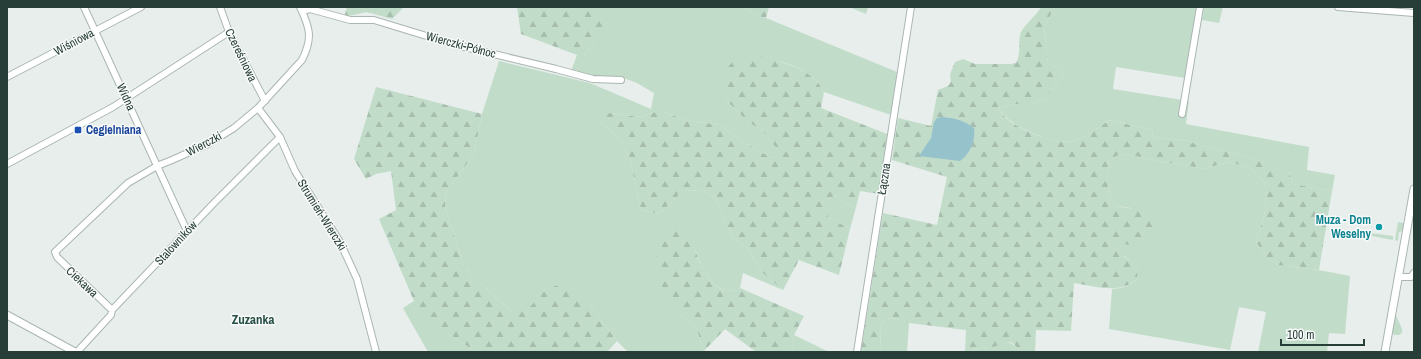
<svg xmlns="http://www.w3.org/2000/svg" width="1421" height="359" viewBox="0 0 1421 359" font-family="'Archivo Narrow',sans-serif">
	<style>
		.grass { fill: #c2dcca }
		.forest { fill: url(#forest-firs); fill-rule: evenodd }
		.water { fill: #96c2cb }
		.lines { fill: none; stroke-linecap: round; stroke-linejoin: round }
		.minor-casing { stroke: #aab6b2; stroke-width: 8 }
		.tertiary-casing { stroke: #aab6b2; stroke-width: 9 }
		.minor { stroke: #fff; stroke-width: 6 }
		.tertiary { stroke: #fff; stroke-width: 7 }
		.transit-dot { fill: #1a4fb4; stroke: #f7faf9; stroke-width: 1.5 }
		.culture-dot { fill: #0f9aa8; stroke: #f7faf9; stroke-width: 1.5 }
		.labels { text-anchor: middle; stroke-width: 3; stroke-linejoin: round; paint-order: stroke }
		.street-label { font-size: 12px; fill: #273e38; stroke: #f7faf9 }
		.transit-label { font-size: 12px; font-weight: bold; fill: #164399; stroke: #f7faf9; text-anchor: start }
		.culture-label { font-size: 12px; font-weight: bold; fill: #0d838f; stroke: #f7faf9; text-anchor: end }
		.neighbourhood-label { font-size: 13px; font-weight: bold; fill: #254e45; stroke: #f7faf9 }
	</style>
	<defs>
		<pattern id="forest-firs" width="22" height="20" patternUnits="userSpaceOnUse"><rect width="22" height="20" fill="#c2dcca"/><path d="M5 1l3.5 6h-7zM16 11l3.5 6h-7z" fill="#a7beae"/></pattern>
	</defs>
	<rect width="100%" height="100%" fill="#e7eeeb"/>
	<path class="grass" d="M593 7H744L755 15 766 18 897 72 891 115 824 92C813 71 791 63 768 59L725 99 748 122 763 131 777 149 778 156 772 158 745 143 720 125 685 120 664 112H655L639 117 610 113 596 119 621 139 630 159 641 210 659 214 683 191 703 190 716 199 732 237 747 248 764 274 783 290 743 273 740 288C713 300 701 266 694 246L668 304 697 329 703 350V352H628L617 341 588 302 546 290 528 309 522 312H512L471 275 464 266 445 208 446 192 474 154 482 114 499 61 590 83 651 109 654 93 637 83 621 77 594 76 571 71 577 55H584L596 41 594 8Z
		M1055 7H1197L1185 78 1116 67 1113 89 1189 101 1186 124 1309 147 1307 170 1335 175 1332 191 1293 184 1289 172 1280 168 1236 154 1210 148 1183 140 1153 137 1152 130 1110 120C1100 126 1084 139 1072 141 1051 145 1009 126 998 108L1014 104H1031L1045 99 1055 85 1064 77 1059 68 1048 63 1046 42 1044 27Z
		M1204 7H1223L1219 23 1202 20Z
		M1127 154 1162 162 1190 166 1202 169 1229 162 1250 168 1264 182 1267 191 1265 212 1256 242 1268 259 1278 265 1319 270 1350 276 1345 334 1329 333 1327 352H1258L1266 312 1239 307 1230 350 1109 329 1112 289C1122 288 1129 287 1137 279L1138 268 1126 257 1120 254 1118 249 1122 244H1129L1131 208 1115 206C1107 192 1107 177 1109 161L1116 156Z
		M835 195 845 204 856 207 850 229 828 217V200Z
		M1398 222 1404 223 1403 231 1399 232 1398 241 1395 240Z
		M1370 233 1393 236V240L1372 236Z
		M414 301 427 318 452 337 477 352H428L403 308Z
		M1396 315 1402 329V333L1399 335H1394L1392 331Z
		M894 318 909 323 907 352H880L881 323 886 320Z
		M794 335 829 352H791L793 345Z
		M1003 342C1011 342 1016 345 1020 352H968C972 351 977 349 981 348 991 346 993 349 1003 342Z"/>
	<path class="forest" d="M347 7H404L392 19 367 12 344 17Z
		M517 7H593L603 15 608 22 606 37 596 41 584 55H577L521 34Z
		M744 7H769L766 18 755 15Z
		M849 7H868L866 14Z
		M1041 7H1055L1044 27 1046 42 1048 63 1059 68 1064 77 1055 85 1045 99 1031 104H1014L998 108C1007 126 1052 145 1072 141 1084 139 1100 126 1110 120L1152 130 1153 137 1183 140 1210 148 1236 154 1281 168 1289 172 1293 184 1332 191 1319 270 1278 265 1268 259 1256 242 1265 212 1267 191 1264 182 1250 168 1229 162 1202 169 1190 166 1162 162 1127 154 1116 156 1109 161C1107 177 1107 192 1115 206 1130 209 1149 208 1156 224 1154 234 1149 243 1138 245 1134 246 1127 244 1122 244L1118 249C1121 257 1131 259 1138 268L1137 279C1120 295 1094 286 1074 283L1071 331 1036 330 1035 352H1020C1010 336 1007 344 993 347 989 348 985 347 981 348 975 349 971 352 965 352L966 330 909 323 894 318 886 320 881 323 880 352H861L883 213 937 225 947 177 892 160 898 118 931 126 938 90 948 86 951 82 950 74 955 62 963 59 975 64H1010L1016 63C1022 52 1017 42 1021 32 1026 23 1036 16 1041 7ZM942 117H949L969 125 921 153 926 147Z
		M753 54C780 63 810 65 824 92L821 108 887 134 879 194 860 191 856 207 845 204 835 195 828 200V217L850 229 839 275 799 260 783 290 764 274 747 248 732 237 716 199 703 190 683 191 659 214 641 210 630 159 621 139 596 119 600 115 610 113 639 117 655 112H664L685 120 720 125 745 143 772 158 777 156V149L763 131 748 122 725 99 723 85 727 69 732 62Z
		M376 87 482 114 474 154 446 192 445 208 464 266 471 275 512 312C535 312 531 300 546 290 551 287 558 285 564 284L588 302 617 341 607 352H477L452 337 426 318 414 301 379 219 396 210 391 171 376 174 366 179 354 159Z
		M677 231C679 232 683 232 686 234 693 239 695 250 698 258 706 276 717 298 740 288L804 316 794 335 793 345 791 352H756L725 329 703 352V350L697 329 668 304 658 277 656 262 659 239 665 232Z"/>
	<path class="water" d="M942 117C953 117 965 121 974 128 976 140 970 154 960 161L919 156 931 138 934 122 937 118Z"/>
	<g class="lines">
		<defs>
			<path id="minor" d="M84 7 187 231
				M220 7 229 32 265 101
				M1338 7 1414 13
				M302 11 310 9 350 20H374L456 45 556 69 593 79 621 80
				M7 77 141 7
				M258 108 280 137 295 171 340 242 357 279 376 352
				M1182 114 1200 7
				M7 164 113 107 229 32
				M1398 277H1411L1414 273
				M112 310 57 257 55 252 128 183 157 166 172 160 208 144 234 128 258 108 302 60C313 38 310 28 300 7
				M77 352 111 315 112 310 213 204 280 137
				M857 352 911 7"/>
			<path id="tertiary" d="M7 315 75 352
				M1385 352 1414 189"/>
		</defs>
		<use href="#minor" class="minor-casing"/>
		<use href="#tertiary" class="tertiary-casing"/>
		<use href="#minor" class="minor"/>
		<use href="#tertiary" class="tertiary"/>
	</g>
	<rect class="transit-dot" x="74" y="126" width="8" height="8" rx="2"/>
	<circle class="culture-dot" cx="1379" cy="227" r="4"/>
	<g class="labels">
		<g class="street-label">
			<text transform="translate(74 42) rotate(-28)" y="4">Wiśniowa</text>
			<text transform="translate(461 45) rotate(15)" y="4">Wierczki-Północ</text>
			<text transform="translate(241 55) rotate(64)" y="4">Czereśniowa</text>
			<text transform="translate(126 97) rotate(66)" y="4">Widna</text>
			<text transform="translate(204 144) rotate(-28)" y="4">Wierczki</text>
			<text transform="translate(884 179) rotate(-81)" y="4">Łączna</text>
			<text transform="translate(322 215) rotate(58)" y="4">Strumień-Wierczki</text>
			<text transform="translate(176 243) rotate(-47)" y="4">Stalowników</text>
			<text transform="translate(82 282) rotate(43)" y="4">Ciekawa</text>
		</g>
		<g class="transit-label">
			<text x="86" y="134">Cegielniana</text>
		</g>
		<g class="culture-label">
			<text x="1371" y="224">Muza - Dom<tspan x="1371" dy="14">Weselny</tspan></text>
		</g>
		<g class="neighbourhood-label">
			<text x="253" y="324">Zuzanka</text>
		</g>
	</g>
	<rect width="1421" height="359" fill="none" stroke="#273e38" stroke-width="16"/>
	<path d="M1281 339v6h83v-6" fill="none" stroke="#273e38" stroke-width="2"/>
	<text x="1287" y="339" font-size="12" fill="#273e38" stroke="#f7faf9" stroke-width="3" paint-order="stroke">100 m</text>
</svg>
